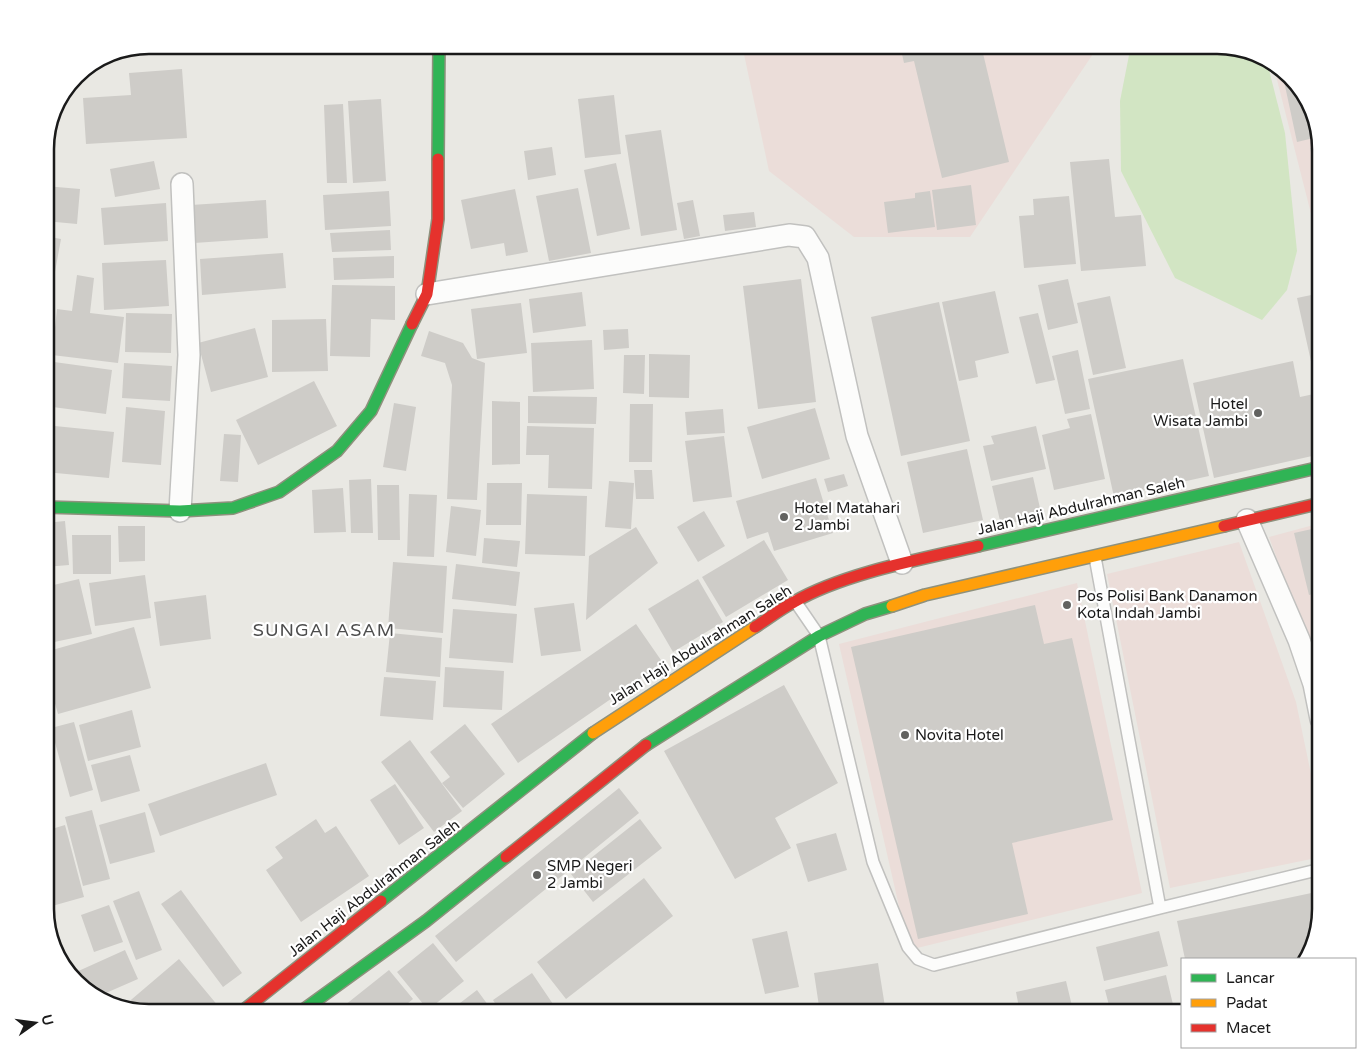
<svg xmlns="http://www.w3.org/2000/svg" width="1366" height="1058" viewBox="0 0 1366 1058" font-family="'Varela Round',sans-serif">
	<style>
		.commercial { fill: #ebddd9 }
		.grass { fill: #d2e5c3 }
		.building { fill: #ceccc8 }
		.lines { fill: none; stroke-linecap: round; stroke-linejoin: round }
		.lane-casing { stroke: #c1c1bf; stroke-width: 14 }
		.street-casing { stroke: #c1c1bf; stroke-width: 24 }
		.fast-casing { stroke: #8e917d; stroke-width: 14 }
		.slow-casing { stroke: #8e917d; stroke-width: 14 }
		.jam-casing { stroke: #8e917d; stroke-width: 14 }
		.lane { stroke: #fcfcfb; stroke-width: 11 }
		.street { stroke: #fcfcfb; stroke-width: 21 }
		.fast { stroke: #30b455; stroke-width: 11 }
		.slow { stroke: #ff9f0a; stroke-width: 11 }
		.jam { stroke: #e5322d; stroke-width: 11 }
		.poi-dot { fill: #626260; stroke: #fff; stroke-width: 2 }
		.labels { text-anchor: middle; stroke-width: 4.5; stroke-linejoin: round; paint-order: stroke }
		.poi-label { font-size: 15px; fill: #1a1a1a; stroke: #fff; text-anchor: start }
		.street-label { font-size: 15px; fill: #1a1a1a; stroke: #fff }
		.quarter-label { font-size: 18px; letter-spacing: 1px; fill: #4d4d4d; stroke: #fff }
		.rim { fill: none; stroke: #1a1a1a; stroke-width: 2.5 }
	</style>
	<rect width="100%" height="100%" fill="#e9e8e3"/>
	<path class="commercial" d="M742 45H1099L970 237H854L769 171Z
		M1273 64 1281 67 1310 103 1321 149V253Z
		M1321 523V680L1269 537Z
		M1239 542 1296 702 1321 822V857L1170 888 1107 574Z
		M1077 583 1142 893 909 950 839 644Z"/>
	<path class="grass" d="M1131 45H1217L1267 62 1285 133 1297 251 1287 290 1262 320 1175 278 1121 171 1120 101Z"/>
	<path class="building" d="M834 45H847V46L835 49Z
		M900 45H981L1009 162 942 178 914 61 904 63Z
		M1281 67 1310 103 1318 137 1297 142Z
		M182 69 187 138 86 144 83 98 131 95 129 73Z
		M614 95 621 154 585 158 578 99Z
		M381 99 386 181 353 183 348 101Z
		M343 104 347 183H327L324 105Z
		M661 130 677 230 641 236 625 135Z
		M1320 146 1321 196H1320L1310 148Z
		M552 147 556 175 528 180 524 151Z
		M1109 159 1115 217 1141 215 1146 266 1081 271 1070 162Z
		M154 161 160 189 115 197 110 169Z
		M616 163 630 229 597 236 584 170Z
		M971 185 976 225 937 230 932 190Z
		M45 186 80 189 77 224 45 221Z
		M578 188 591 253 549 261 536 196Z
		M515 189 528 252 506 256 504 243 471 249 461 200Z
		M389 191 391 226 325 230 323 195Z
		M930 191 935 227 888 233 884 202 915 198V193Z
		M1069 196 1076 264 1024 268 1019 216 1034 215 1033 199Z
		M266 200 268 238 194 243 191 205Z
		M693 200 700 236 684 239 677 203Z
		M166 203 168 241 104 245 101 208Z
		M754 212 756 227 725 231 723 215Z
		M390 230 391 250 332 252 330 233Z
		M45 236 61 239 46 321H45Z
		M283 253 286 288 202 295 200 259Z
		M394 256V278L334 280 333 258Z
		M166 260 169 306 104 310 102 263Z
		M77 275 94 278 90 313 124 317 118 363 52 355 57 309 72 311Z
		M801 279 816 402 758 409 743 286Z
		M1068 279 1078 323 1048 330 1038 285Z
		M332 285 395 286V320L371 319 370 357 330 356Z
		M995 291 1009 353 975 361 978 377 959 381 942 302Z
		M582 292 586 326 533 333 529 299Z
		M1316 294 1321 316V364L1312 366 1297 298Z
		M1110 296 1126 368 1093 375 1077 303Z
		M939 302 970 441 901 456 871 317Z
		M521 303 527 353 477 359 471 309Z
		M126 313 172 314 171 353 125 352Z
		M1038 313 1055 380 1036 384 1019 317Z
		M326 319 328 371 272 372V320Z
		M255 328 268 377 211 392 198 343Z
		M628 329 629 348 604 350 603 330Z
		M429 331 463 343 472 358 485 363 477 500 447 499 452 385 445 363 421 356Z
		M592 340 594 389 533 392 531 343Z
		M1078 350 1090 409 1065 414 1052 356Z
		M649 354 690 355 689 398 649 397Z
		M624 355H645L644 394 623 393Z
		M1183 359 1209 476 1114 497 1088 379Z
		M47 361 112 370 106 414 45 406Z
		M1293 361 1300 397 1314 394 1321 428V454L1214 478 1193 383Z
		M124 363 172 366 170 401 122 398Z
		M314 381 337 426 258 465 236 420Z
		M528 396 597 397 596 424 528 423Z
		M492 401 520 402V464L492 465Z
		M394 403 416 407 406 471 383 467Z
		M630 404H653L652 462H629Z
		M126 407 165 411 161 465 122 462Z
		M815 408 830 459 762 479 747 427Z
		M723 409 725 433 687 435 685 412Z
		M1091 414 1105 479 1054 490 1042 435 1070 428 1067 419Z
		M45 425 114 432 109 478 45 472Z
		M527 426 594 428 592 489 548 488 549 455H526Z
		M1036 426 1046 469 991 481 983 446 994 444 991 436Z
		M224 434 241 435 238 482 220 481Z
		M724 436 732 497 693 502 685 441Z
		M967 449 983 520 923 533 907 462Z
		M634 470H652L654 499H636Z
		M844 474 848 486 828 492 824 479Z
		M1033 477 1042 517 1001 525 992 486Z
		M816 478 833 533 774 551 768 532 747 539 736 501Z
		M371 479 373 533H351L349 480Z
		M609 481 634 483 631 529 605 527Z
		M487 483H522L521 525H486Z
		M377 485H399L400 540H378Z
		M343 488 346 532 314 533 312 490Z
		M409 494 437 495 434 557 407 556Z
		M527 494 587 496 585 556 525 554Z
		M451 506 481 510 476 556 446 552Z
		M704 511 725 546 698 562 677 527Z
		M65 521 69 565 45 567V523Z
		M118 526H145V561L119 562Z
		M636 527 658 563 586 620 589 556Z
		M1321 527V592L1309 595 1294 533Z
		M72 535H111V574H73Z
		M484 538 520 541 517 567 482 563Z
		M764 540 788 580 726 617 702 577Z
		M393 562 447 566 443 633 388 628Z
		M456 564 520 572 516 606 452 599Z
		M145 575 151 618 95 626 89 583Z
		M79 579 92 634 45 644V587Z
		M698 579 723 622 673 652 648 609Z
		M206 595 211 639 160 646 154 602Z
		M574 603 581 651 541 656 534 608Z
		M1035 605 1044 644 1072 638 1113 820 1012 843 1028 914 918 939 851 647Z
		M453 609 517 614 513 663 449 658Z
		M636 624 663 663 518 763 491 724Z
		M134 627 151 688 58 714 45 669V652Z
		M390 633 442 638 440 677 386 672Z
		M445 667 504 671 502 710 443 707Z
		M384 677 436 681 433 720 380 716Z
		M784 685 838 783 775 818 791 848 735 879 664 751Z
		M45 689 52 710 45 712Z
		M132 710 141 747 88 761 79 725Z
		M74 722 93 790 70 797 51 728Z
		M465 724 505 774 463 808 442 783 450 777 430 752Z
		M45 725H47L55 755 45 757Z
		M410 740 462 811 434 832 381 762Z
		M130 755 140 791 101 802 91 765Z
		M266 763 277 795 160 836 148 804Z
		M395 784 424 828 399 845 370 800Z
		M619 788 639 813 456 962 435 936Z
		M92 810 110 879 83 886 65 817Z
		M145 812 155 852 110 864 99 825Z
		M316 819 325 833 336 826 369 876 301 922 266 870 283 858 275 847Z
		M640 819 662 848 593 902 571 874Z
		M65 825 84 897 45 908V831Z
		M836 833 847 870 808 882 796 844Z
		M644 878 673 916 566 999 537 962Z
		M181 890 242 973 223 987 161 904Z
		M139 891 162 950 136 960 113 901Z
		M1321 891V909L1304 959H1185L1177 921Z
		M109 905 123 942 94 952 81 915Z
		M787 931 799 987 765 994 752 939Z
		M1159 931 1168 966 1104 981 1096 947Z
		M433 943 464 981 428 1010 397 972Z
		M125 950 138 979 99 996 85 991 74 973Z
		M179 959 224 1013H149L125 1005Z
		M878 963 886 1013H820L814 973Z
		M389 970 413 999 396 1013H335Z
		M532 973 557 1010 553 1013H501L493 1000Z
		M1166 975 1175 1013H1111L1105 990Z
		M1066 981 1072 1006 1041 1013H1020L1016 992Z
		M477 990 494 1013H447Z
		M576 1007 579 1013H567Z"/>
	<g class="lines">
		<defs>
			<path id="lane" d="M1095 557 1160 908 1321 869
				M795 601 819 636 873 862 908 947 918 959 934 965 1160 908"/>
			<path id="street" d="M427 294 789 235 805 237 818 258 857 436 902 563
				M180 511 189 355 182 184
				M1247 520 1299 640 1314 684 1321 686
				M1314 684 1321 719"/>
			<path id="fast" d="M438 159 439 45
				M45 507 180 511 233 508 279 492 337 451 371 411 412 324
				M978 546 1321 467
				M646 745 819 636 865 614 892 606
				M381 901 593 733
				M299 1013 426 921 506 857"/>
			<path id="slow" d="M892 606 925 595 1224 526
				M593 733 755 627"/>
			<path id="jam" d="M412 324 427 294 438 219V159
				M1224 526 1321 503
				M755 627C768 619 780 609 794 602 844 573 922 559 978 546
				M506 857 646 745
				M240 1013 381 901"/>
		</defs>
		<use href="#lane" class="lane-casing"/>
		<use href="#street" class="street-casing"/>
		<use href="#fast" class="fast-casing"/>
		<use href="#slow" class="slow-casing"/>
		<use href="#jam" class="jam-casing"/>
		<use href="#lane" class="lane"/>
		<use href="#street" class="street"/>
		<use href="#fast" class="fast"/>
		<use href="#slow" class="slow"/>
		<use href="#jam" class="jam"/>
	</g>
	<g class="poi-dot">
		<circle cx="1258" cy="413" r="5"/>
		<circle cx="784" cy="517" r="5"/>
		<circle cx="1067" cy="605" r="5"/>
		<circle cx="905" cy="735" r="5"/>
		<circle cx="537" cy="875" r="5"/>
	</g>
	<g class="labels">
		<g class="poi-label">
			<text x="1248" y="409" text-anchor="end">Hotel<tspan x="1248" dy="17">Wisata Jambi</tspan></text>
			<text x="794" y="513">Hotel Matahari<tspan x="794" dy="17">2 Jambi</tspan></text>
			<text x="1077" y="601">Pos Polisi Bank Danamon<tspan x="1077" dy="17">Kota Indah Jambi</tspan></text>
			<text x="915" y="740">Novita Hotel</text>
			<text x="547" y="871">SMP Negeri<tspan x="547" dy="17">2 Jambi</tspan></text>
		</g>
		<g class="street-label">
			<text transform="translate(1081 506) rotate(-13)" y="5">Jalan Haji Abdulrahman Saleh</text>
			<text transform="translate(700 645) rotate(-32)" y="5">Jalan Haji Abdulrahman Saleh</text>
			<text transform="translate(374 888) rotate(-38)" y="5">Jalan Haji Abdulrahman Saleh</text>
		</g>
		<g class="quarter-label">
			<text x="324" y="636">SUNGAI ASAM</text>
		</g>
	</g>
	<path d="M0 0H1366V1058H0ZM149 54H1217A95 95 0 0 1 1312 149V909A95 95 0 0 1 1217 1004H149A95 95 0 0 1 54 909V149A95 95 0 0 1 149 54Z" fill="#fff" fill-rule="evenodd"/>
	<path class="rim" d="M149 54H1217A95 95 0 0 1 1312 149V909A95 95 0 0 1 1217 1004H149A95 95 0 0 1 54 909V149A95 95 0 0 1 149 54Z"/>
	<rect x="1181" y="958" width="175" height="90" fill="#ffffff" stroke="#a3a3a3"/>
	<rect x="1191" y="974" width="25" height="8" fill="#30b455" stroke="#a3a3a3"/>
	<text x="1226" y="983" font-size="15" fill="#1a1a1a">Lancar</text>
	<rect x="1191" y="999" width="25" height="8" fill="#ff9f0a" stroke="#a3a3a3"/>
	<text x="1226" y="1008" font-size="15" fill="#1a1a1a">Padat</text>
	<rect x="1191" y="1024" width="25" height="8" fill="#e5322d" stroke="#a3a3a3"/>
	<text x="1226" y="1033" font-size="15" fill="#1a1a1a">Macet</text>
	<g transform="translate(35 1023) rotate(76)" stroke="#ffffff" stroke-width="4" paint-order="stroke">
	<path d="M0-4L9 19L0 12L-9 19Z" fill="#1a1a1a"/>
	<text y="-8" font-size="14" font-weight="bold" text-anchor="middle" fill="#1a1a1a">U</text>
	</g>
</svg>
